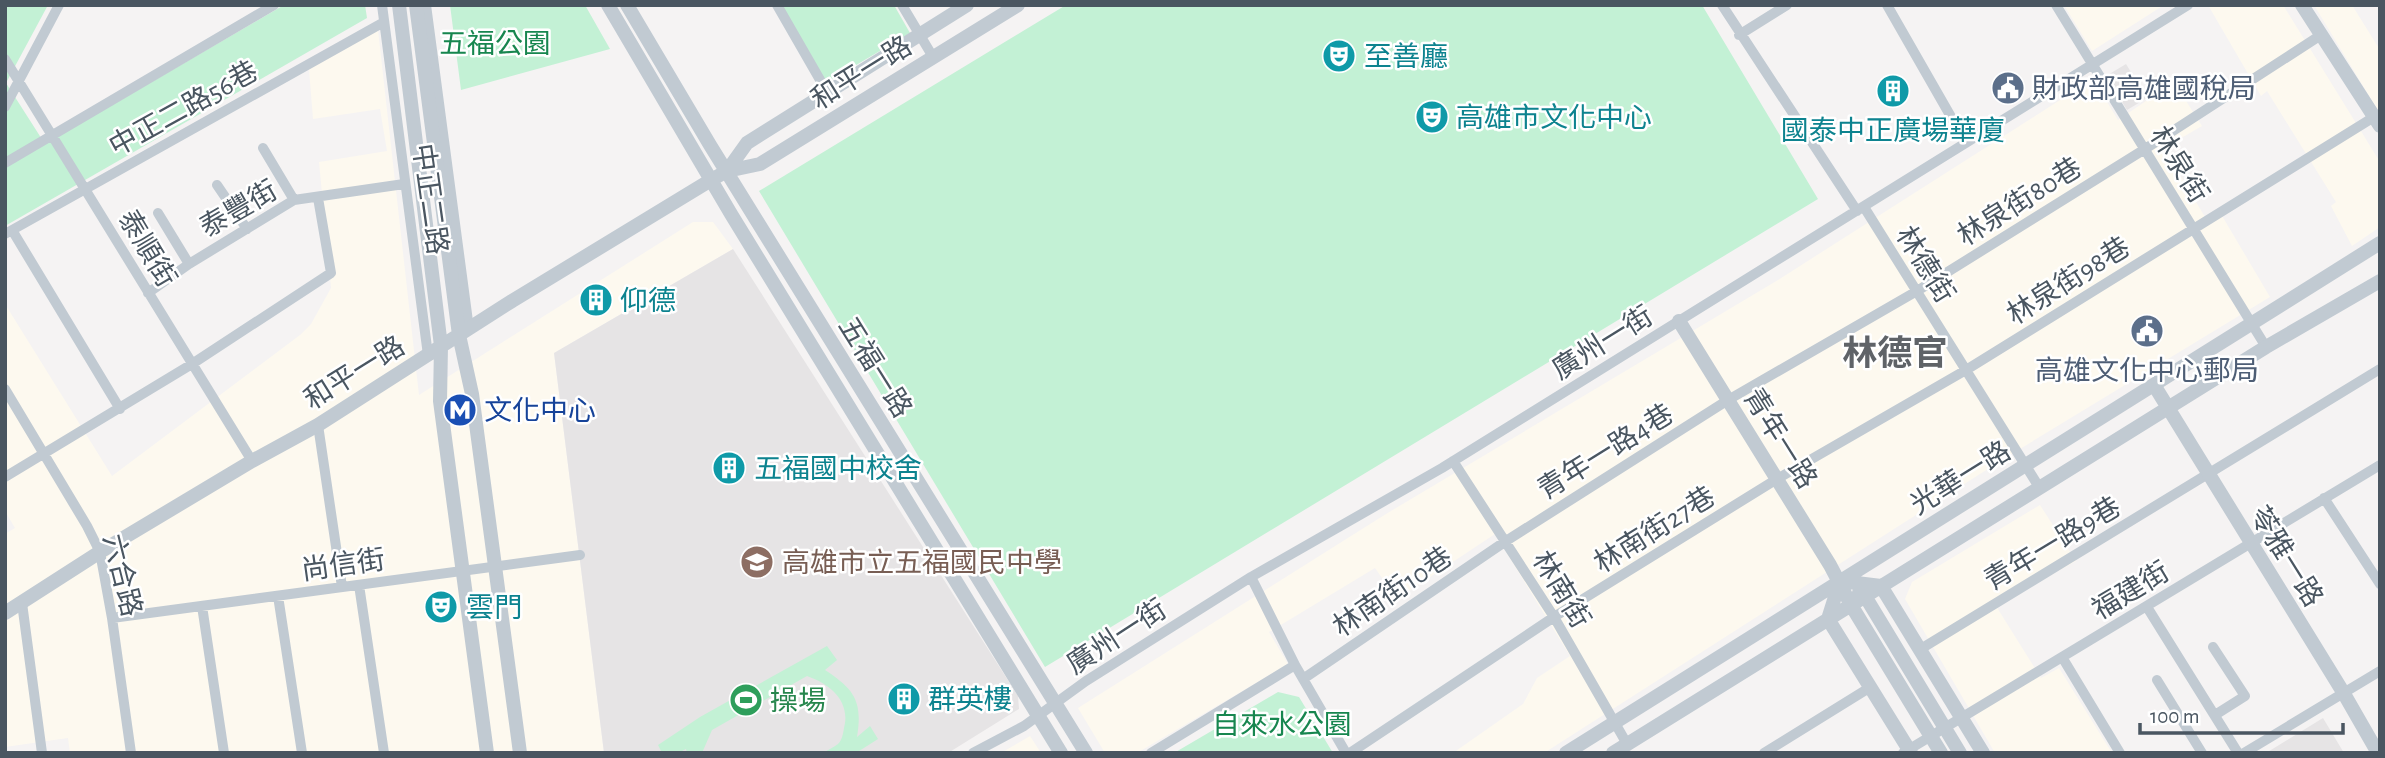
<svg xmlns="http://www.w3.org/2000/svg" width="2385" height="758" viewBox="0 0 2385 758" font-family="'Alegreya Sans','Noto Sans TC',sans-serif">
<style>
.commercial{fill:#fdf9ef}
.education{fill:#e6e4e5}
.green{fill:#c3f1d5}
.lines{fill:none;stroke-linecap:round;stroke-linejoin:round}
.minor{stroke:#c1cad2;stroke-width:10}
.tertiary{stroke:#c1cad2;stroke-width:14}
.labels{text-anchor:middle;stroke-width:5;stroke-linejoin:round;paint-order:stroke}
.park-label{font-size:28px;fill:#17864f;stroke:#fff}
.culture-label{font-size:28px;fill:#0d838f;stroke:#fff;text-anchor:start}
.street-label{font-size:28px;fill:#4a5661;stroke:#fff}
.service-label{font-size:28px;fill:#4e5e75;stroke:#fff;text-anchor:start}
.transit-label{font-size:28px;fill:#164399;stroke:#fff;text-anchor:start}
.education-label{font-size:28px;fill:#785e54;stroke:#fff;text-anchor:start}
.leisure-label{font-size:28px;fill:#27864d;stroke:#fff;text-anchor:start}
.district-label{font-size:35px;font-weight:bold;fill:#5f6368;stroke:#fff}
</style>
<rect width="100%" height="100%" fill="#f5f3f3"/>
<!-- commercial -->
<path class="commercial" d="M2064,5H2164L2092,51Z
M2208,5H2283L2380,162V227L2352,246L2331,206L2336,202L2267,91L2261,96Z
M2314,5H2352L2380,50V114Z
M378,30L419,395L693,222H713L733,249L554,353L604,753H70L68,738L5,747V534L15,528L5,511V304L112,476L300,335L311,324L331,288L319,162L387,151L380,109L313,119L309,69Z
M2093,79L2118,120L2174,82L2202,126L2164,148L2205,217L2218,209L2270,297L2005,458L1544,753H1453L1523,704L1537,678L1570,656L1495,534L1397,599L1375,568L1269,632L1288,664L1137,753H1105L1078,708L1386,514L1778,280Z
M2040,505L2076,561L1996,606L2041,678L2059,668L2112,753H1995L1905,599L1912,582Z
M1030,736L1041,753H1001Z"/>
<!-- education -->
<path class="education" d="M2126,64L2147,98L2127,110L2106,76Z
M733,249L1018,696L1019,709L948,753H604L554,353Z
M2323,718L2344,753H2266Z"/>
<!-- green -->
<path class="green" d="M5,5H48L6,83L45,144L284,5H365L367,18L5,226Z
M450,5H585L610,49L461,90Z
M781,5H894L910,33L826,83Z
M1066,5H1702L1818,199L1045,667L759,191Z
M827,646L837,660L825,670C854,689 863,701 857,737L870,726L878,739L856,753H823C828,750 834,747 838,744C842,740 843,734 844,728C851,701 830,684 807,676L712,730L702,753H687L686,749L678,753H662L658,745L700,717Z
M1278,692L1299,697L1333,753H1174Z"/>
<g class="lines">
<!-- minor -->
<path class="minor" d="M382,5L428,355
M426,5L469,329
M777,5L827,92
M902,5L933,57
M1722,5L1857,211
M1887,5L1966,143
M2056,5L2266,347
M1739,35L1787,5
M5,59L252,461
M5,107L59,5
M263,148L294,200
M5,163L274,5
M217,185L247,229
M1864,207L2039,487
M158,213L189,264
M12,230L120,409
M5,234L384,22
M148,293L189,264L294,200L404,184
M5,389L87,526L100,552L112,618L131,753
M318,425L342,587
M1453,461L1554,617L1627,744
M5,477L192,364L331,273L318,198
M2324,498L2380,584
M1251,577L1295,665L1346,753
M359,585L384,753
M278,596L302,753
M22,603L42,753
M202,606L224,753
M2147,607L2238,753
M112,618L580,555
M2213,647L2245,696L2215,715
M1919,650L2380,369
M2062,657L2120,753
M1303,679L1506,541L1728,400L1917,291L2145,149L2321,35
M2157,680L2202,753
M973,753L1024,726L1086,681L1251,577L1442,468L2188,5
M1151,753L1295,665
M1350,753L1554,617L1777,479L1966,370L2374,117
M1764,753L1869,688
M1903,753L2380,465
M2244,753L2380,671"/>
<!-- tertiary -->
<path class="tertiary" d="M399,5L441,346L440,401L487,753
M416,5L459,335L472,394L520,753
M608,5L731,214L1061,753
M627,5L710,145L1086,753
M2302,5L2380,126
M727,171L747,143L967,5
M1679,321L1830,565L1851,605L1941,753
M2154,385L2343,692L2378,753
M1840,581L1881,586L1983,753
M1840,581L1828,619L1911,753
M1859,593L1865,596L1960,753
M5,613L100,552L252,461L318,425L512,301L711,180L727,171L760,164L1018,5
M1566,753L2380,243
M1613,753L2266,347L2380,281"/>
</g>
<!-- icons -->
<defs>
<symbol id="theatre-disc" viewBox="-11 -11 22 22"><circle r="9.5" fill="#0f9aa8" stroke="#fff"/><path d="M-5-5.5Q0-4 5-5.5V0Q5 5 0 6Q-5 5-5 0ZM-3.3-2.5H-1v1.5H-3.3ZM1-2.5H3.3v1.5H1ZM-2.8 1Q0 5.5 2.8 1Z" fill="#fff"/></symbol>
<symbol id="civic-disc" viewBox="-11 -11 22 22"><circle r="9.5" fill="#5c6f8a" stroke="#fff"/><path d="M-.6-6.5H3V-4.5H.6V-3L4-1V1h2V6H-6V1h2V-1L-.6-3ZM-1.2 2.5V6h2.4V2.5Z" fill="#fff"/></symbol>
<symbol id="building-disc" viewBox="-11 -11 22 22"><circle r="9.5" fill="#0f9aa8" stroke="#fff"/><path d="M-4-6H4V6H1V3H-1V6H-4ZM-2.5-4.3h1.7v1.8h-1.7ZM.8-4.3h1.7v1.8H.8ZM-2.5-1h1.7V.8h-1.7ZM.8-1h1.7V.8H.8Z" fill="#fff"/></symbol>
<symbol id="metro-disc" viewBox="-11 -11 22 22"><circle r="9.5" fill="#1a4fb4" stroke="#fff"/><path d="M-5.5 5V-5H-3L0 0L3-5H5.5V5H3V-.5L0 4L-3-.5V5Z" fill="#fff"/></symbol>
<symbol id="school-disc" viewBox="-11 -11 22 22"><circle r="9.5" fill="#8d6e63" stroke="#fff"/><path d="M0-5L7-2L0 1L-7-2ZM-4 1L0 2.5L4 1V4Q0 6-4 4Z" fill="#fff"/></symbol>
<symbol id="stadium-disc" viewBox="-11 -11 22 22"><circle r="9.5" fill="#2e9e5b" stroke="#fff"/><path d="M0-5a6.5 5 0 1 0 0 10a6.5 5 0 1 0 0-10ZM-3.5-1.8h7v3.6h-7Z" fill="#fff"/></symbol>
</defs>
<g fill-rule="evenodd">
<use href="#theatre-disc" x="1320" y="37" width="38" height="38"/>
<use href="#civic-disc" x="1989" y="69" width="38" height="38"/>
<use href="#building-disc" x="1874" y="72" width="38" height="38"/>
<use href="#theatre-disc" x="1413" y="98" width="38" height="38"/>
<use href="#building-disc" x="577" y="281" width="38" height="38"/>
<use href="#civic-disc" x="2128" y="312" width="38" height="38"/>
<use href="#metro-disc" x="441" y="391" width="38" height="38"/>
<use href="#building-disc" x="710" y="449" width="38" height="38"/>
<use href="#school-disc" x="738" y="543" width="38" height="38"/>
<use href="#theatre-disc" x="422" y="588" width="38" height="38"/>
<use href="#building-disc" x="885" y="680" width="38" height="38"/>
<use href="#stadium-disc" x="727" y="681" width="38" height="38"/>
</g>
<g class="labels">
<!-- park labels -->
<g class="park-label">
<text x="495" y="53">五福公園</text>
<text x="1282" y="734">自來水公園</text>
</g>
<!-- culture labels -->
<g class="culture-label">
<text x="1364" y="66">至善廳</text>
<text x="1456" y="127">高雄市文化中心</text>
<text x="1893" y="140" text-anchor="middle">國泰中正廣場華廈</text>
<text x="620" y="310">仰德</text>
<text x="754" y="478">五福國中校舍</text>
<text x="466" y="617">雲門</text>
<text x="928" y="709">群英樓</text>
</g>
<!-- street labels -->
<g class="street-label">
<text transform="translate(861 72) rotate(-32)" y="10">和平一路</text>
<text transform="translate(183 108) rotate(-29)" y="10">中正二路56巷</text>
<text transform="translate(2180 164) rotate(58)" y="10">林泉街</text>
<text transform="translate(431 199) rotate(82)" y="10">中正二路</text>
<text transform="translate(2019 201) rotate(-32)" y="10">林泉街80巷</text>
<text transform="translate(238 208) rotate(-30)" y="10">泰豐街</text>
<text transform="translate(148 248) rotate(59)" y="10">泰順街</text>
<text transform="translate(1926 264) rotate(58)" y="10">林德街</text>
<text transform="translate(2068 280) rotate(-32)" y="10">林泉街98巷</text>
<text transform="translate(1602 342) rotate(-32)" y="10">廣州一街</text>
<text transform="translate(876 367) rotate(58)" y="10">五福一路</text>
<text transform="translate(354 372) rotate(-32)" y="10">和平一路</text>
<text transform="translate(1781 438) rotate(58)" y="10">青年一路</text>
<text transform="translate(1605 451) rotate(-32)" y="10">青年一路4巷</text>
<text transform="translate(1960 477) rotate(-32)" y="10">光華一路</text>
<text transform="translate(1654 529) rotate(-32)" y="10">林南街27巷</text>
<text transform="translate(2052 543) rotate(-31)" y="10">青年一路9巷</text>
<text transform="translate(2287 556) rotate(58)" y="10">苓雅一路</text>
<text transform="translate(343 564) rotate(-8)" y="10">尚信街</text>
<text transform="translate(123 575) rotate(76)" y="10">六合路</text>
<text transform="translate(1562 589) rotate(59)" y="10">林南街</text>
<text transform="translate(2130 590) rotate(-31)" y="10">福建街</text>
<text transform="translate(1392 591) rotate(-34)" y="10">林南街10巷</text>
<text transform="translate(1116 636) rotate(-33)" y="10">廣州一街</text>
</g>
<!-- service labels -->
<g class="service-label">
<text x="2032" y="98">財政部高雄國稅局</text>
<text x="2147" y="380" text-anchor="middle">高雄文化中心郵局</text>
</g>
<!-- transit labels -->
<g class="transit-label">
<text x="484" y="420">文化中心</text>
</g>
<!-- education labels -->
<g class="education-label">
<text x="782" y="572">高雄市立五福國民中學</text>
</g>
<!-- leisure labels -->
<g class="leisure-label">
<text x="770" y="710">操場</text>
</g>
<!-- district labels -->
<g class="district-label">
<text x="1895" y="365">林德官</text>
</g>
</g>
<!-- border -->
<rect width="2385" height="758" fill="none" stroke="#4a5661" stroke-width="14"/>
<!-- scale -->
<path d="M2140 723v10h203v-10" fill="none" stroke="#4a5661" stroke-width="3.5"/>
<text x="2150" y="723" font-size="21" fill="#4a5661" stroke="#ffffff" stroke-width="5" paint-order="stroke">100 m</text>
</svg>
